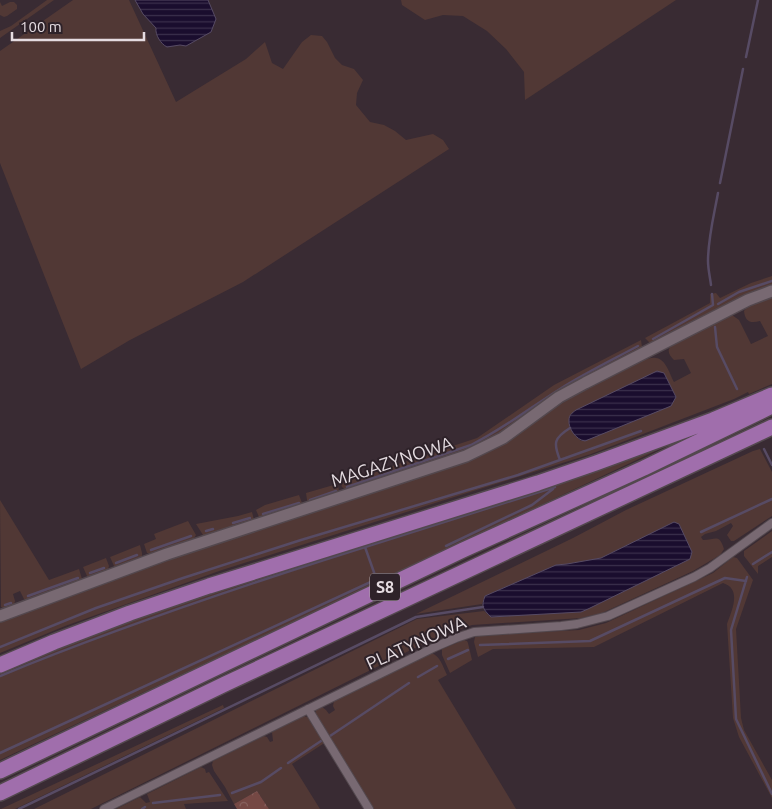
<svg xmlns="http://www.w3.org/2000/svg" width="772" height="809" viewBox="0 0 772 809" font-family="Ubuntu,sans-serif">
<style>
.grass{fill:#513835;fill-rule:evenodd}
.forest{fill:url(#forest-crowns)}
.water{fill:url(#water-rules);stroke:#574b64}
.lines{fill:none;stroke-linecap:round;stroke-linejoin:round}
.stream{stroke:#574b64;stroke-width:2.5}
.street-casing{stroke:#53484e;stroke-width:10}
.secondary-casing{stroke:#53484e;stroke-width:14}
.highway-casing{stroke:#53484e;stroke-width:18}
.street{stroke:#786972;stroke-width:8}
.secondary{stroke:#786972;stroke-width:11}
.highway{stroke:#a06eac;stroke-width:15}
.labels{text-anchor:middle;stroke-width:4;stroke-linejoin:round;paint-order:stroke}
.shield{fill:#2e2229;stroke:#aea4aa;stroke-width:1}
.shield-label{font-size:16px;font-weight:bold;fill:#e5dce1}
.street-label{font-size:18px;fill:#e5dce1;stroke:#2e2229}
</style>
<defs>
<pattern id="forest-crowns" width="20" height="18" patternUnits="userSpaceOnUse" patternTransform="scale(1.25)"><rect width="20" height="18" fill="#754844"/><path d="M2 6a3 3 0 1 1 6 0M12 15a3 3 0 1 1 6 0" fill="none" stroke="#88625f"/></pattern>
<pattern id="water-rules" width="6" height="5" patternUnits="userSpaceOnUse" patternTransform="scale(1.25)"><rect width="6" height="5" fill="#1a0d2e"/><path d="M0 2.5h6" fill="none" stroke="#3b304c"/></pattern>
</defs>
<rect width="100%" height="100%" fill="#392b33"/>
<!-- grass -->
<path class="grass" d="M47,0H54L0,38V31L11,26Z
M73,0H129L176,102L246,59L265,42L272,63L283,69L302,42L311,35L322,36L327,42L335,58L342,65L354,69L363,80L357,93L356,105L370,122L384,125L395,131L406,140L433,134L443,140L449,149L243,282L130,340L81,369L0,163V51Z
M401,0H676L525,100L524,72L506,49L487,31L463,16L443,15L425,20L402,5Z
M0,2L2,6L10,2H14L17,5V9L7,16L4,17L0,15Z
M772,276V285L752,292L656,342L650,343L645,338L710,303V294L716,293L720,298L751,283Z
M772,298V384L749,394L748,392L734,399L591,454L222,570L65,626L0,653V622L142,569L462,463L497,448L521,433L550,411L569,399L643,360C647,359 653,357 656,358C666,359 670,375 674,382L691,373L684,359L674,360C669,355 666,350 672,345L728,316L732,315L739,320L751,344L768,336L760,321C750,324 745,321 744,311C750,303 762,300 772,298ZM664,373L676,397L585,441H581L576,436Z
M641,340L642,347L641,349L486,442L468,449L346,490L342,487L341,483L477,438L554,385Z
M664,447L0,760V671L144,614L545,486Z
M760,449L772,472V516L734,541H731L727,535L733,526L731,523L716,531L705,534L701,537L703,540C716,540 719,533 724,549L720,555L693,571L602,613L581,618L472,625L435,638L91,809H34L417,619L484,611L491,617L581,612L690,559L692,552L679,524L674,522L601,558L567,564L556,565L485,596L482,604L416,614L573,538L626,510L753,451Z
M337,484C339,489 340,490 336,494L308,502L307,500L306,493Z
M299,495L302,503L300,505L262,518L259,517L256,510L265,505Z
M0,500L49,580L79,569L82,579L79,582L27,601L24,599L20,591L13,594L15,601L14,605L5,609L1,607Z
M252,512L254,520L207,535H203L196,524L238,516Z
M188,521L196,535L192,541L152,554L147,553L144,544L156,539L154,534Z
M772,531V557L758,566V574L744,556V551Z
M140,545L142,553V556L139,559L116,567L114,566L110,557Z
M733,557L737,558L753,580L736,629L741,718L744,730L772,780V798L739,737L733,718L727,624C732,610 742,589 723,583L594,647L493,649L478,657L474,642L475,637L482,635L579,630L606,623L713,573Z
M106,558L109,566L108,569L90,577L87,576L83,567Z
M464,640L467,641L468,643L472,660L450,673L442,655V649Z
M431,653C440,655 443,667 447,675L438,680L516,809H373L319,721L316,715V710L322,707L326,710L329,714L335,710L333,706L334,701Z
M223,705L224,708L15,809H1Z
M304,716L310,718L326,742L292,764L320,809H269L257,791L234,804L225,787L214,771L212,765L213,761L264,736L267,737L270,742L273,741L272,732Z
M201,767L205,769L206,773L209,772L228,801L184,804L186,809H116L140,797L146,803L150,802L147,794Z"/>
<!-- forest -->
<path class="forest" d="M257,791L269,809H237L234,804Z"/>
<!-- water -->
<path class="water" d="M135,0H208L216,19L211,32L186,46L180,45L167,47C161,44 155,35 156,28L143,14Z
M657,371L664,373L676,397L671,406L585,441C576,440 568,428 569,420C569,415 572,413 576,410Z
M674,522L679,524L692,552L690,559L588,609L581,612L491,617C483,609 481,607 485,596L556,565L567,564L601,558Z"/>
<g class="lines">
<!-- stream -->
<path class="stream" d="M746,57L758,0
M720,183L743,69
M711,285C710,277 708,269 708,261C708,238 714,215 718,193
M718,304L739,292L772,281
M715,327L717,347L737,389
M653,339L713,305L712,294
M764,449L772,465
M560,460C553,443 554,438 570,428
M347,487L471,445C503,429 530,408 560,389C585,373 612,360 638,346
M310,500L336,491
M263,514L299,503
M233,523L250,518
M206,531L213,529
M701,532L772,499
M446,546L532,505L553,489
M151,550L191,536
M116,563L137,555
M753,564L772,552
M90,573L104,568
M747,577L731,630L736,719L772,794
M28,596L78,578
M5,605L11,603
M480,645L590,641L725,578L746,581
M0,647L96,608L183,578L301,540L518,475L641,431
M448,659L468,650
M0,676C106,632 215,595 324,560C401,535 478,511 555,487
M418,677L437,666
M330,736L409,683
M0,753L375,580L376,578L365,547
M288,763L321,741
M232,793L261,782L281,768
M153,803L220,795
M19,809L416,617L483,607
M142,809L145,807"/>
<defs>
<path id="street" d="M308,709L369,809
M104,809L435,647L456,638L474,632L561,626L577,624L608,616L694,577L710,568L772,523"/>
<path id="secondary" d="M0,616L167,554L466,456L503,438L559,397L585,383L748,300L772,291"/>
<path id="highway" d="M0,665L54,642L130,613L209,586L538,483L596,463L713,420L772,395
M0,771L463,550L644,468L772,406
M0,793L225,684L772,427"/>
</defs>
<!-- street casing -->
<use href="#street" class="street-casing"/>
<!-- secondary casing -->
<use href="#secondary" class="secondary-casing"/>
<!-- highway casing -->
<use href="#highway" class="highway-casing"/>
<!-- street -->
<use href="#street" class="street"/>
<!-- secondary -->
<use href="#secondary" class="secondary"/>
<!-- highway -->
<use href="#highway" class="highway"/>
</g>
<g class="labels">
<!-- shield labels -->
<rect class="shield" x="370" y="573.5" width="30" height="27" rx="4"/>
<g class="shield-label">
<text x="385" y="593">S8</text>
</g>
<!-- street labels -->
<g class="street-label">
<text transform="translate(392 462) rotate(-18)" y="6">MAGAZYNOWA</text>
<text transform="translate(416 643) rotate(-24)" y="6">PLATYNOWA</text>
</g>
</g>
<!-- scale -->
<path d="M12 32v8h132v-8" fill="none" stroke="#e5dce1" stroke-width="2.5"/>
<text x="20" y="32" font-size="15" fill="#e5dce1" stroke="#2e2229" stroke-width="4" paint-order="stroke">100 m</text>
</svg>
